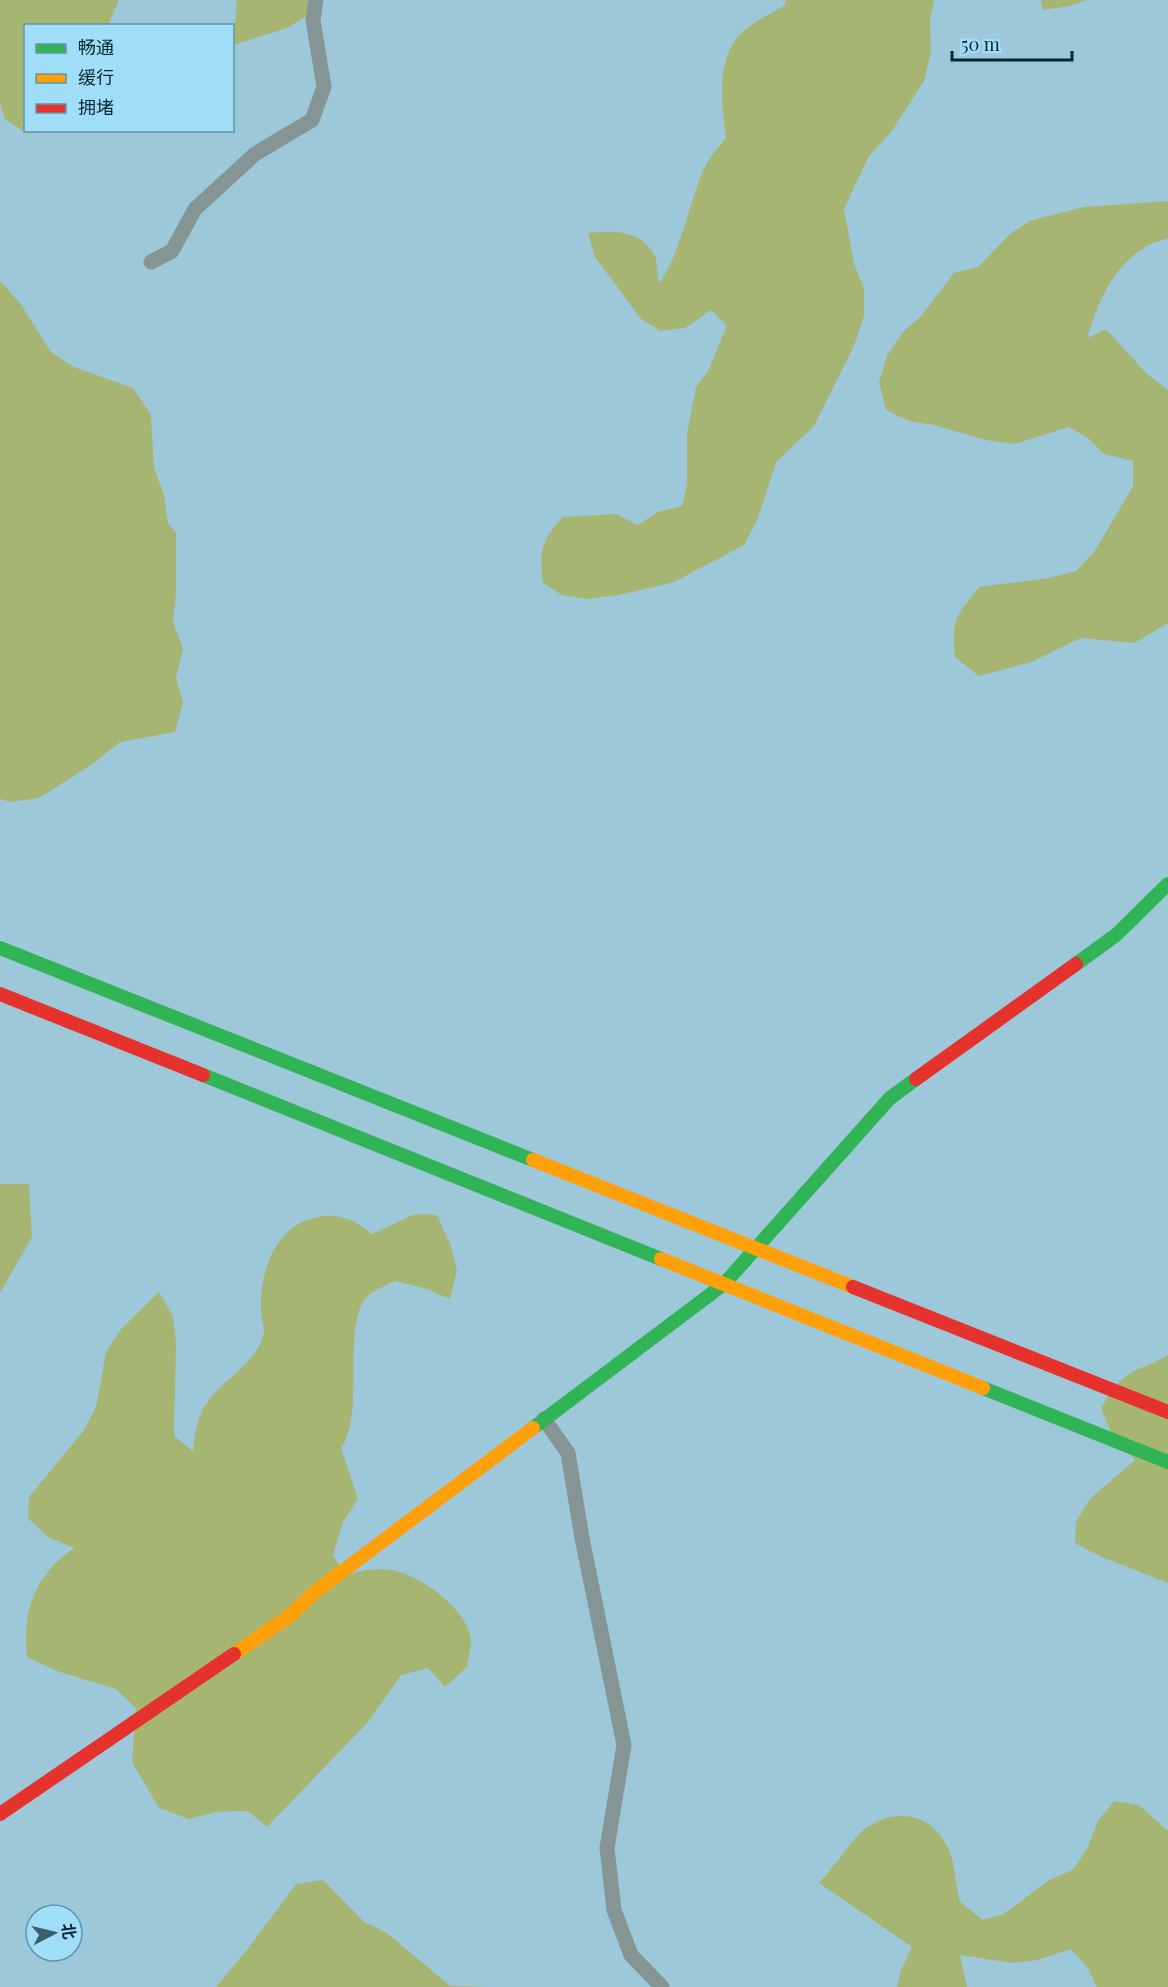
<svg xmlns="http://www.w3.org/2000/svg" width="1168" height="1987" viewBox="0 0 1168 1987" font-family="'Playfair Display','Noto Sans SC',serif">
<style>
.green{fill:#a6b572}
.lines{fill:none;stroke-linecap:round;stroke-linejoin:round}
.street{stroke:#859593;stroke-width:15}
.fast{stroke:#30b455;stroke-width:14}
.slow{stroke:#ff9f0a;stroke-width:14}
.jam{stroke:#e5322d;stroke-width:14}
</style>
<rect width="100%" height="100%" fill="#9dc8d9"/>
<!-- green -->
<path class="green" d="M0,0H119L108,25L26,26V130L52,131L28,134L5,119L0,103Z
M237,0H312L310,14L287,28L233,45Z
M786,0H934L930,20L931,52L924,81L891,132L869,156L844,209L854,264L864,288V316L854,346L814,426L776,462L758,518L744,545L674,582L619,595L588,599L562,595L543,583C539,553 541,540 563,517L616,514L638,525L658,512L682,506L687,484V434L696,387L708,371L727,326L711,310L685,328L661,331L641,319L595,257L588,233C613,230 642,230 655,256C658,264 657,276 659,284C680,252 686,216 699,181C704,164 715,151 726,138C722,106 716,64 737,38C748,24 768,15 784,6Z
M1041,0H1087L1070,6L1043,10Z
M1168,201V238C1120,250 1100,295 1087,338L1106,329L1147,374L1168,390V623L1134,643L1081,638L1031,662L979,676L955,657C951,620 956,616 979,587L1049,578L1076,571L1095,551L1133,486V461L1104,454L1088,438L1069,427L1014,444L986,440L934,425L909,421L886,410L879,382L887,356L902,333L921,316L954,273L978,267L1010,234L1029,221L1084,207Z
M0,281L20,303L51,352L74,367L133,388L151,415L154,468L164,495L168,523L176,533V593L173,622L183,649L176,678L183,702L175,732L120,742L94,763L39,798L11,802L0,799Z
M0,1184H29L32,1237L0,1293Z
M415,1214L437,1215L451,1246L457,1270L450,1299L424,1288L395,1281C387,1285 377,1289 370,1294C339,1319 367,1414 341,1448L358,1499L343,1522L333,1555L346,1575C361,1571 376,1567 392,1570C420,1575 468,1609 471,1640C471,1648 468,1658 467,1667L445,1687L428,1668L401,1675L368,1722L267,1827L248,1811L216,1812L189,1819L159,1808L132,1762L136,1708L116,1689L57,1671L27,1657C22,1611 35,1575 74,1548L48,1537L28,1518L29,1497L84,1430L96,1407L106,1352L121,1329L159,1292L173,1316L176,1343L174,1436L193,1451C195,1432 198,1411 212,1396C228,1377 255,1362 263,1337C266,1330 261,1318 261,1310C259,1273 275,1228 313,1218C338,1212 353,1219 372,1234Z
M1168,1355V1583L1102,1557L1075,1543L1076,1521L1091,1498L1135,1460L1111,1432L1101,1408C1109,1394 1118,1380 1133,1372C1145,1365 1157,1363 1168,1355Z
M1114,1801L1139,1805L1168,1831V1987H1097L1088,1968L1071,1949L1038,1960L1013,1963L960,1955L967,1987H897L901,1970L912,1947L819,1883C833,1869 854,1836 867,1827C900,1806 935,1815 950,1852C955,1866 956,1887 960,1902L983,1920L1004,1914L1049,1880L1073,1870L1088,1847L1098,1821Z
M323,1880L364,1922L387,1933L450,1986L488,1987H216L250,1946L296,1884Z"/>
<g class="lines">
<!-- street -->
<path class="street" d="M151,262L172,251L195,209L255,154L312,120L324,87L313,20L316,0
M544,1419L568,1453L582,1538L624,1745L607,1848L614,1910L631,1955L662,1987"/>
<!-- fast -->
<path class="fast" d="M0,948L533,1160
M1076,964L1116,935L1168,884
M203,1075L661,1259
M983,1388L1168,1462
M533,1428L724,1284L890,1098L916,1079"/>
<!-- slow -->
<path class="slow" d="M533,1160L853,1287
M661,1259L983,1388
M234,1654L288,1617L315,1592L533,1428"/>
<!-- jam -->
<path class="jam" d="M0,994L203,1075
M916,1079L1076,964
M853,1287L1168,1412
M0,1814L234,1654"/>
</g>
<!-- legend -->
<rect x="24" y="24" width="210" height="108" fill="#a0ddf7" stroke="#6294a9" stroke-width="1.5"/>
<rect x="36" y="44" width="30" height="9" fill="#30b455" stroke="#6294a9" stroke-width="1.5"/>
<text x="78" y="54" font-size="18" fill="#042733">畅通</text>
<rect x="36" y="74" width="30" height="9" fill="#ff9f0a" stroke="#6294a9" stroke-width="1.5"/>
<text x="78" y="84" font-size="18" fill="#042733">缓行</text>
<rect x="36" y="104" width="30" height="9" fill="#e5322d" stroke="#6294a9" stroke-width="1.5"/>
<text x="78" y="114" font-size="18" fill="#042733">拥堵</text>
<!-- north arrow -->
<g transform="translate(54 1933) rotate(83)"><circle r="28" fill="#a0ddf7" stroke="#6294a9" stroke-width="1.5"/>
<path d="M0-4.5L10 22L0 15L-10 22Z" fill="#3a5f6d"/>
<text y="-9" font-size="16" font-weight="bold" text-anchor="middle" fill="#042733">北</text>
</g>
<!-- scale -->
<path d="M952 51v9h120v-9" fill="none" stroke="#042733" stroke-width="3"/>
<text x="961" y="51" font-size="18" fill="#042733" stroke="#a0ddf7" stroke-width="4.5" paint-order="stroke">50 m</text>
</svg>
